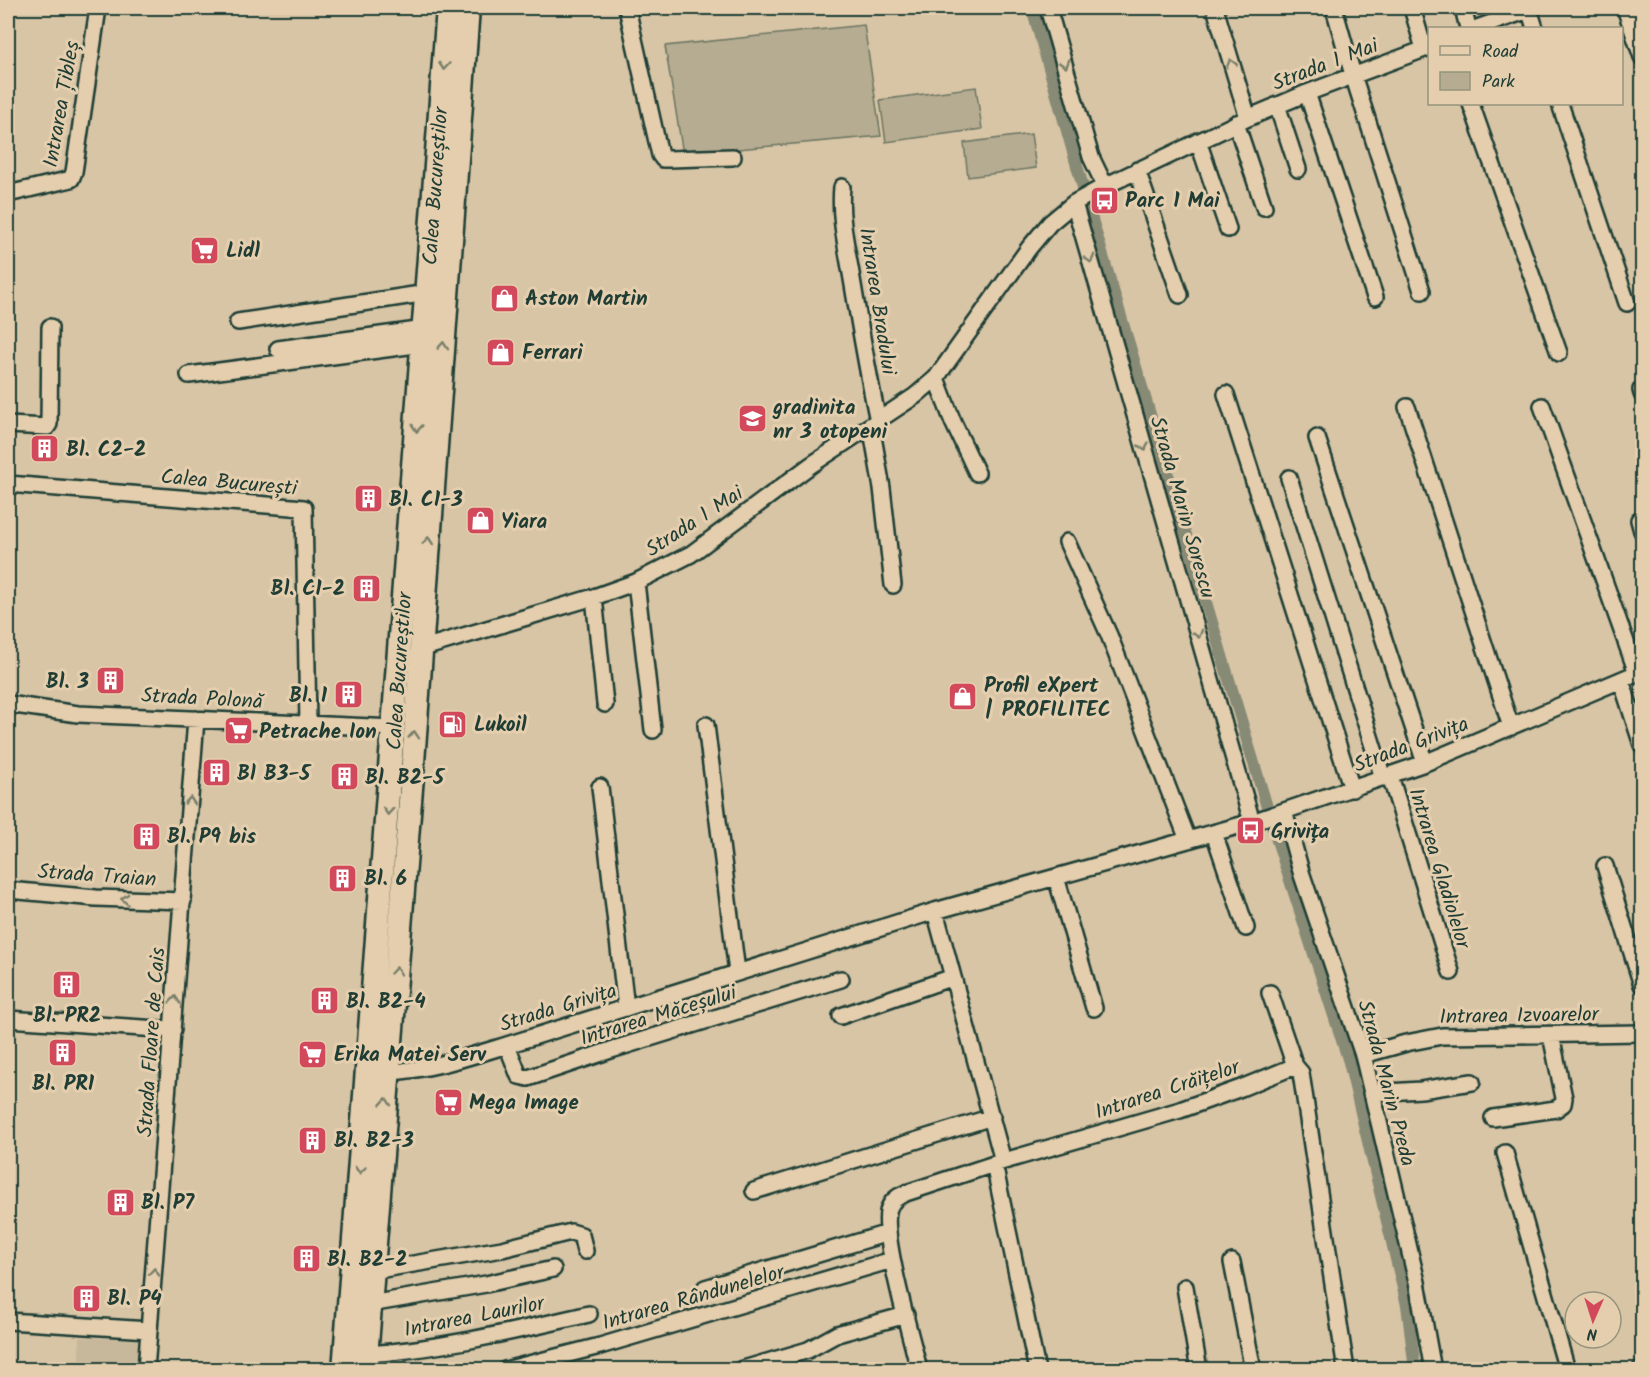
<svg xmlns="http://www.w3.org/2000/svg" width="1650" height="1377" viewBox="0 0 1650 1377" font-family="Kalam,sans-serif">
<style>
.built{fill:#c7b89b}
.green{fill:#b6ac91;stroke:#6a7462;stroke-width:1.5}
.lines{fill:none;stroke-linecap:round;stroke-linejoin:round}
.canal{stroke:#878a74;stroke-width:12}
.minor-casing{stroke:#1f3d34;stroke-width:20}
.highway-casing{stroke:#1f3d34;stroke-width:27}
.minor{stroke:#e4cead;stroke-width:15}
.highway{stroke:#e4cead;stroke-width:22}
.oneway{stroke:#787e6a}
.labels{text-anchor:middle;stroke-width:6;stroke-linejoin:round;paint-order:stroke}
.street-label{font-size:21px;fill:#1f3d34;stroke:#e4cead}
.poi-label{font-size:21px;font-weight:bold;fill:#1f3d34;stroke:#e4cead;text-anchor:start}
</style>
<rect width="100%" height="100%" fill="#d8c5a6"/>
<filter id="ink" filterUnits="userSpaceOnUse"><feTurbulence type="fractalNoise" baseFrequency=".0167" numOctaves="2"/><feDisplacementMap in="SourceGraphic" scale="12" xChannelSelector="R" yChannelSelector="G"/><feConvolveMatrix kernelMatrix="1 2 1 2 8 2 1 2 1" color-interpolation-filters="sRGB"/></filter>
<g filter="url(#ink)">
<!-- built -->
<path class="built" d="M80,1337L143,1340L141,1369L78,1370Z"/>
<!-- green -->
<path class="green" d="M864,25L881,136L683,154L665,46Z
M976,87L982,129L886,142L880,100Z
M1031,134L1036,168L968,177L964,143Z"/>
<g class="lines">
<!-- canal -->
<path class="canal" d="M1032,8L1083,187
M1088,206L1267,807
M1272,825L1349,1062L1407,1305L1415,1370"/>
<defs>
<path id="minor" d="M627,8L660,155L663,159H669L733,157
M1048,8L1091,157L1105,186
M1215,8L1248,118
M1334,8L1353,75L1422,291
M1412,8L1424,49
M1463,8L1468,28
M1625,8L1642,57
M1529,9L1535,28
M1477,28L1534,8
M1307,93L1375,297
M1471,104L1559,353
M1560,104L1627,303
M1277,105L1298,169
M1236,123L1264,207
M1198,141L1228,229
M1137,170L1180,295
M842,187C839,218 847,249 852,279C860,327 868,374 878,421
M8,194L71,179L74,172L98,8
M1074,203L1252,822
M238,322L427,293
M278,349L425,329
M189,375L423,344
M936,378L953,422L977,473
M1641,390L1642,394
M1226,394L1352,789
M1542,406L1637,673
M1407,407L1511,727
M8,425L47,427L49,424L50,327
M871,425L882,488L893,585
M1317,438L1425,763
M1289,478L1383,778
M8,484L304,508L308,724
M1639,520L1642,531
M1067,542L1109,635L1188,840
M636,582L653,730
M594,597L605,704
M420,649L594,597L636,582L691,554L811,465L915,396L936,378L1029,248L1050,223L1074,203L1105,186L1248,118L1307,93L1430,47
M1621,680L1642,745
M8,704L78,714L395,728
M706,725L737,972
M1390,776L1451,972
M600,787L626,1008
M1284,811L1302,875L1363,1055L1417,1282L1433,1370
M1214,833L1246,928
M1605,866L1642,985
M1056,877L1094,1008
M8,890L96,898L183,901
M935,911L1003,1161
M1270,993L1295,1066L1301,1073L1346,1370
M841,1016L953,977
M8,1019L173,1030
M507,1045L519,1076L528,1078L611,1050L841,979
M1363,1055L1406,1043L1442,1036L1642,1033
M388,1072C429,1070 468,1057 507,1045L935,911L1252,822L1425,763L1642,671
M1371,1093L1421,1090L1472,1082
M1493,1118L1556,1109L1563,1104L1564,1098L1551,1035
M1505,1153L1567,1370
M994,1164L1037,1370
M754,1191L992,1117
M1232,1262L1253,1370
M372,1271L502,1249L571,1232L581,1235L585,1251
M1185,1287L1199,1370
M705,1288L888,1233
M370,1304L486,1284L553,1269
M8,1321L149,1330
M366,1354C442,1349 515,1331 589,1314
M146,1370L196,719
M505,1370L600,1346L892,1260
M740,1370L808,1350L837,1334L906,1315
M919,1370C912,1339 880,1232 889,1208C892,1200 898,1196 906,1193L994,1164L1180,1110L1241,1088L1295,1066
M1640,1370L1642,1368"/>
<path id="highway" d="M344,1370L448,8
M365,1370L412,776L468,8"/>
</defs>
<!-- minor casing -->
<use href="#minor" class="minor-casing"/>
<!-- highway casing -->
<use href="#highway" class="highway-casing"/>
<!-- minor -->
<use href="#minor" class="minor"/>
<!-- highway -->
<use href="#highway" class="highway"/>
</g>
<!-- one-way arrows -->
<defs><path id="oneway-chevron" d="M-2-3.5L2.5 0L-2 3.5" fill="none" stroke-width="1.6" stroke-linecap="round" stroke-linejoin="round" transform="scale(1.5)"/></defs>
<g class="oneway">
<use href="#oneway-chevron" transform="translate(1231 63) rotate(-106)"/>
<use href="#oneway-chevron" transform="translate(1065 64) rotate(74)"/>
<use href="#oneway-chevron" transform="translate(444 66) rotate(94)"/>
<use href="#oneway-chevron" transform="translate(1090 259) rotate(74)"/>
<use href="#oneway-chevron" transform="translate(443 346) rotate(-86)"/>
<use href="#oneway-chevron" transform="translate(417 428) rotate(94)"/>
<use href="#oneway-chevron" transform="translate(1144 447) rotate(74)"/>
<use href="#oneway-chevron" transform="translate(428 541) rotate(-86)"/>
<use href="#oneway-chevron" transform="translate(1198 634) rotate(74)"/>
<use href="#oneway-chevron" transform="translate(414 735) rotate(-86)"/>
<use href="#oneway-chevron" transform="translate(190 801) rotate(-86)"/>
<use href="#oneway-chevron" transform="translate(388 811) rotate(94)"/>
<use href="#oneway-chevron" transform="translate(125 899) rotate(-177)"/>
<use href="#oneway-chevron" transform="translate(396 971) rotate(-85)"/>
<use href="#oneway-chevron" transform="translate(175 1000) rotate(-85)"/>
<use href="#oneway-chevron" transform="translate(386 1102) rotate(-86)"/>
<use href="#oneway-chevron" transform="translate(360 1170) rotate(95)"/>
<use href="#oneway-chevron" transform="translate(154 1272) rotate(-85)"/>
</g>
</g>
<!-- icons -->
<defs>
<symbol id="bus-square" viewBox="-11 -11 22 22"><rect x="-9" y="-9" width="18" height="18" rx="4" fill="#d1495b" stroke="#e4cead"/><path d="M-5-6H5V4H4V6H2V4H-2V6H-4V4H-5ZM-3.5-4V0h7V-4ZM-3.5 1.2v1.5H-2V1.2ZM2 1.2v1.5H3.5V1.2Z" fill="#fff"/></symbol>
<symbol id="supermarket-square" viewBox="-11 -11 22 22"><rect x="-9" y="-9" width="18" height="18" rx="4" fill="#d1495b" stroke="#e4cead"/><path d="M-6-5.5h2.5l.6 2H6L4.5 2H-2.5L-4.4-4H-6ZM-1.5 3.2a1.3 1.3 0 1 0 .1 0ZM3 3.2a1.3 1.3 0 1 0 .1 0Z" fill="#fff"/></symbol>
<symbol id="shop-square" viewBox="-11 -11 22 22"><rect x="-9" y="-9" width="18" height="18" rx="4" fill="#d1495b" stroke="#e4cead"/><path d="M-5-2.5h2.3a2.7 3.5 0 0 1 5.4 0H5L5.5 6h-11ZM-1.5-2.5h3a1.5 2.3 0 0 0-3 0Z" fill="#fff"/></symbol>
<symbol id="school-square" viewBox="-11 -11 22 22"><rect x="-9" y="-9" width="18" height="18" rx="4" fill="#d1495b" stroke="#e4cead"/><path d="M0-5L7-2L0 1L-7-2ZM-4 1L0 2.5L4 1V4Q0 6-4 4Z" fill="#fff"/></symbol>
<symbol id="building-square" viewBox="-11 -11 22 22"><rect x="-9" y="-9" width="18" height="18" rx="4" fill="#d1495b" stroke="#e4cead"/><path d="M-4-6H4V6H1V3H-1V6H-4ZM-2.5-4.3h1.7v1.8h-1.7ZM.8-4.3h1.7v1.8H.8ZM-2.5-1h1.7V.8h-1.7ZM.8-1h1.7V.8H.8Z" fill="#fff"/></symbol>
<symbol id="fuel-square" viewBox="-11 -11 22 22"><rect x="-9" y="-9" width="18" height="18" rx="4" fill="#d1495b" stroke="#e4cead"/><path d="M-5.5-6h7V0h2V4h1.3V-2.5L3-4.5l.8-.8L6-3V5H2.5V1h-1V6h-7ZM-4.2-4.7v3.2H.2V-4.7Z" fill="#fff"/></symbol>
</defs>
<g fill-rule="evenodd">
<use href="#bus-square" x="1088" y="184" width="33" height="33"/>
<use href="#supermarket-square" x="188" y="234" width="33" height="33"/>
<use href="#shop-square" x="488" y="282" width="33" height="33"/>
<use href="#shop-square" x="484" y="336" width="33" height="33"/>
<use href="#school-square" x="736" y="402" width="33" height="33"/>
<use href="#building-square" x="28" y="432" width="33" height="33"/>
<use href="#building-square" x="352" y="482" width="33" height="33"/>
<use href="#shop-square" x="464" y="504" width="33" height="33"/>
<use href="#building-square" x="350" y="572" width="33" height="33"/>
<use href="#building-square" x="94" y="664" width="33" height="33"/>
<use href="#building-square" x="332" y="678" width="33" height="33"/>
<use href="#shop-square" x="946" y="680" width="33" height="33"/>
<use href="#fuel-square" x="436" y="708" width="33" height="33"/>
<use href="#supermarket-square" x="222" y="714" width="33" height="33"/>
<use href="#building-square" x="200" y="756" width="33" height="33"/>
<use href="#building-square" x="328" y="760" width="33" height="33"/>
<use href="#bus-square" x="1234" y="814" width="33" height="33"/>
<use href="#building-square" x="130" y="820" width="33" height="33"/>
<use href="#building-square" x="326" y="862" width="33" height="33"/>
<use href="#building-square" x="50" y="968" width="33" height="33"/>
<use href="#building-square" x="308" y="984" width="33" height="33"/>
<use href="#building-square" x="46" y="1036" width="33" height="33"/>
<use href="#supermarket-square" x="296" y="1038" width="33" height="33"/>
<use href="#supermarket-square" x="432" y="1086" width="33" height="33"/>
<use href="#building-square" x="296" y="1124" width="33" height="33"/>
<use href="#building-square" x="104" y="1186" width="33" height="33"/>
<use href="#building-square" x="290" y="1242" width="33" height="33"/>
<use href="#building-square" x="70" y="1282" width="33" height="33"/>
</g>
<g class="labels">
<!-- street labels -->
<g class="street-label">
<text transform="translate(1325 64) rotate(-21)" y="7">Strada 1 Mai</text>
<text transform="translate(61 104) rotate(-80)" y="7">Intrarea Țibleș</text>
<text transform="translate(435 186) rotate(-86)" y="7">Calea Bucureștilor</text>
<text transform="translate(878 301) rotate(81)" y="7">Intrarea Bradului</text>
<text transform="translate(229 482) rotate(5)" y="7">Calea București</text>
<text transform="translate(1183 507) rotate(74)" y="7">Strada Marin Sorescu</text>
<text transform="translate(694 521) rotate(-33)" y="7">Strada 1 Mai</text>
<text transform="translate(399 671) rotate(-86)" y="7">Calea Bucureștilor</text>
<text transform="translate(202 698) rotate(3)" y="7">Strada Polonă</text>
<text transform="translate(1411 744) rotate(-21)" y="7">Strada Grivița</text>
<text transform="translate(1440 868) rotate(73)" y="7">Intrarea Gladiolelor</text>
<text transform="translate(97 875) rotate(4)" y="7">Strada Traian</text>
<text transform="translate(558 1007) rotate(-17)" y="7">Strada Grivița</text>
<text transform="translate(658 1015) rotate(-17)" y="7">Intrarea Măceșului</text>
<text transform="translate(1519 1015) rotate(-1)" y="7">Intrarea Izvoarelor</text>
<text transform="translate(151 1042) rotate(-86)" y="7">Strada Floare de Cais</text>
<text transform="translate(1387 1083) rotate(75)" y="7">Strada Marin Preda</text>
<text transform="translate(1167 1089) rotate(-18)" y="7">Intrarea Crăițelor</text>
<text transform="translate(693 1297) rotate(-16)" y="7">Intrarea Rândunelelor</text>
<text transform="translate(474 1316) rotate(-11)" y="7">Intrarea Laurilor</text>
</g>
<!-- poi labels -->
<g class="poi-label">
<text x="1125" y="207">Parc 1 Mai</text>
<text x="226" y="257">Lidl</text>
<text x="525" y="305">Aston Martin</text>
<text x="522" y="359">Ferrari</text>
<text x="773" y="414">gradinita<tspan x="773" dy="24">nr 3 otopeni</tspan></text>
<text x="66" y="456">Bl. C2-2</text>
<text x="389" y="506">Bl. C1-3</text>
<text x="501" y="528">Yiara</text>
<text x="345" y="595" text-anchor="end">Bl. C1-2</text>
<text x="89" y="688" text-anchor="end">Bl. 3</text>
<text x="984" y="692">Profil eXpert<tspan x="984" dy="24">| PROFILITEC</tspan></text>
<text x="327" y="702" text-anchor="end">Bl. 1</text>
<text x="474" y="731">Lukoil</text>
<text x="259" y="738">Petrache Ion</text>
<text x="237" y="780">Bl B3-5</text>
<text x="365" y="784">Bl. B2-5</text>
<text x="1271" y="838">Grivița</text>
<text x="167" y="843">Bl. P9 bis</text>
<text x="364" y="885">Bl. 6</text>
<text x="346" y="1008">Bl. B2-4</text>
<text x="67" y="1022" text-anchor="middle">Bl. PR2</text>
<text x="334" y="1061">Erika Matei Serv</text>
<text x="63" y="1090" text-anchor="middle">Bl. PR1</text>
<text x="469" y="1109">Mega Image</text>
<text x="334" y="1147">Bl. B2-3</text>
<text x="141" y="1209">Bl. P7</text>
<text x="327" y="1266">Bl. B2-2</text>
<text x="107" y="1305">Bl. P4</text>
</g>
</g>
<!-- margin -->
<rect width="1650" height="1377" fill="none" stroke="#e4cead" stroke-width="30"/>
<rect x="15" y="15" width="1620" height="1347" fill="none" stroke="#1f3d34" stroke-width="2" filter="url(#ink)"/>
<!-- legend -->
<rect x="1428" y="27" width="195" height="78" fill="#e4cead" stroke="#95947d" stroke-width="1.5"/>
<rect x="1440" y="46" width="30" height="9" fill="#e4cead" stroke="#95947d" stroke-width="1.5"/>
<text x="1482" y="57" font-size="18" fill="#1f3d34">Road</text>
<rect x="1440" y="72" width="30" height="18" fill="#b6ac91" stroke="#95947d" stroke-width="1.5"/>
<text x="1482" y="87" font-size="18" fill="#1f3d34">Park</text>
<!-- north arrow -->
<g transform="translate(1593 1320) rotate(183)"><circle r="28" fill="#e4cead" stroke="#95947d" stroke-width="1.5"/>
<path d="M0-4.5L10 22L0 15L-10 22Z" fill="#d1495b"/>
<text y="-9" font-size="16" font-weight="bold" text-anchor="middle" fill="#1f3d34">N</text>
</g>
</svg>
